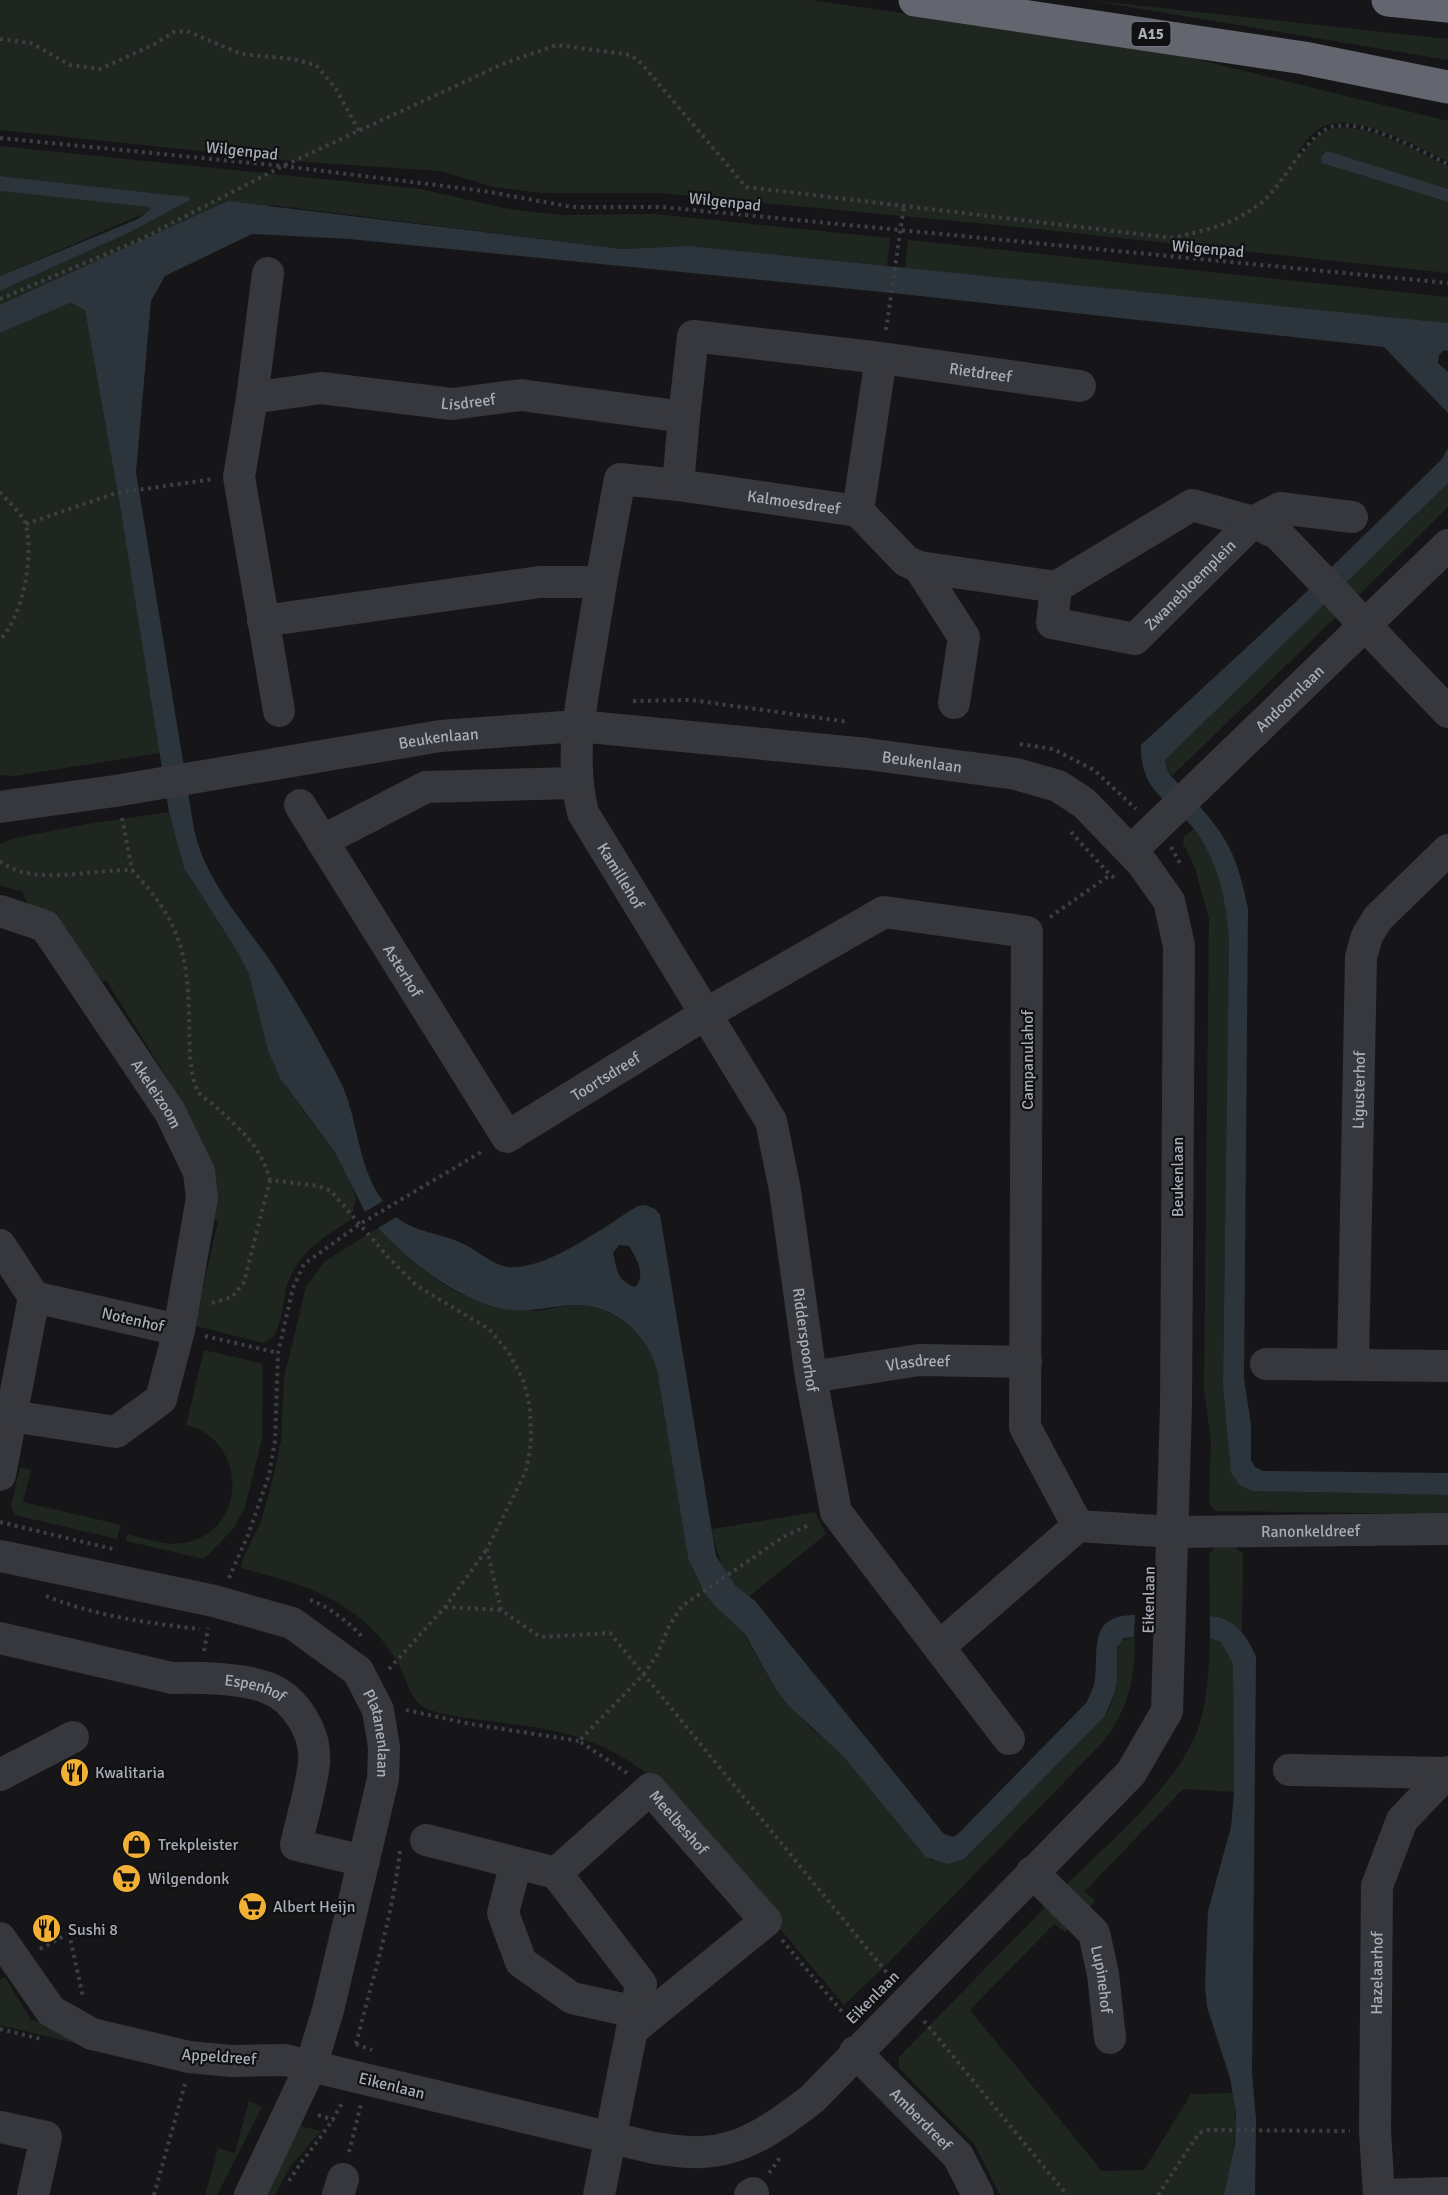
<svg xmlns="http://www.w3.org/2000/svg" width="1448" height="2195" viewBox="0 0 1448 2195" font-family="Signika,sans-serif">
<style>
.green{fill:#1e261f}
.water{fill:#2c353c;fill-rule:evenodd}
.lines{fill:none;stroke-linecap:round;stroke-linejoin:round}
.path{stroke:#3d3f44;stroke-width:4;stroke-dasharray:3 4.5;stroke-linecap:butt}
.minor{stroke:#37383d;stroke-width:32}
.highway{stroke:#63666e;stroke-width:33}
.labels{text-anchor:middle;stroke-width:4.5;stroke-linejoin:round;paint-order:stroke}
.shield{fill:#111113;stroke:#7b7e86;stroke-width:1.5}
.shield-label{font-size:15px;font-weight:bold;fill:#a8adb8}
.street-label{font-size:16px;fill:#a8adb8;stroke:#111113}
.poi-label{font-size:16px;fill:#a8adb8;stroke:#111113;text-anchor:start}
</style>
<rect width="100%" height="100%" fill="#161618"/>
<!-- green -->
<path class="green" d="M0,0H811L1155,49L1448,121V161C1418,148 1356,112 1324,126C1313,131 1305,142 1298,152L1303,153C1310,145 1316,135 1326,131C1357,116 1419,153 1448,166V189L1416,180L1322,163L1448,202V273L1018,227L660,193H542L494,187L439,171L305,162L0,130Z
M1088,0L1448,39V60Z
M0,146L421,189L508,209L561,215L655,214L890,238L887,266L690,246L622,249L271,205L0,306V291L126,234L188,197L0,176Z
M0,191L149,207L150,211L0,276Z
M908,240L1448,297V323L905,268Z
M70,303L85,310L156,706L160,753L14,776L0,775V333Z
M1448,483V507L1357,597L1344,585Z
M1321,605L1338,615L1172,776L1167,770L1165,760L1170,754Z
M169,812L184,868L234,946L249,974L286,1087L335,1152L351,1183L356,1198L351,1220C324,1236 298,1253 287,1285C282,1301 283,1337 264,1343L192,1325V1295L203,1288L218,1221L209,1218L170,1099L172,1086L106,980L98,984L41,911L27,903L22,891L0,886V844L15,838L87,824Z
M1194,829C1220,861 1226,899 1229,939L1223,1385L1229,1426V1462L1252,1491L1448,1495V1514L1215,1511L1209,1503L1211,1440L1204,1390L1209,919L1195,868L1183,843L1184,836Z
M378,1228C402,1253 439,1287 473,1299C487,1304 521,1311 536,1311C548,1310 560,1306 573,1305C613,1304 646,1332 657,1370L688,1558L704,1592L713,1604L743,1632L775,1688L812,1729L836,1748L931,1860L964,1859L1104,1717C1111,1706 1116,1693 1117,1680C1119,1667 1115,1653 1120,1641L1135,1637C1135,1678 1129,1708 1104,1741L887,1964L844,2005L653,1778C599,1737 562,1730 496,1722C480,1720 438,1715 425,1708C409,1699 406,1676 397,1661C359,1600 307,1585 241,1568L243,1558L261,1521L271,1486L281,1441L284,1377L306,1287L324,1262Z
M204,1350L260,1363L263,1366L262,1439L245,1508L233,1529L204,1559L126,1541L127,1534C145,1538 164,1546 182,1543C248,1534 249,1440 186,1425Z
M20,1467L31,1470L23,1502L121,1525L117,1539L15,1515L11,1506Z
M815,1512L826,1534L749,1597C725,1579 717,1558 712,1529Z
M1216,1547H1235L1243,1554L1242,1634C1234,1623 1224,1617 1210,1616L1209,1554Z
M1210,1638L1221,1642L1233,1664L1234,1792L1183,1789L1085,1891L1095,1901L1086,1911L1063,1888C1109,1842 1183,1782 1201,1720C1208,1693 1209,1666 1210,1638Z
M1050,1902L1073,1923L1065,1932L1054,1924L970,2010L1102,2171L1144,2170L1191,2094L1233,2093C1239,2128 1232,2161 1224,2195H1000L975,2145L899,2068V2057Z
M5,1977L31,2020L55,2025L83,2045L0,2025V1979Z
M249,2101L262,2107L217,2195H205L218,2148L235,2153Z
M299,2126L321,2131L290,2167L275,2195H264Z"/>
<!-- water -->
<path class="water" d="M1327,151L1448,189V202L1322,163L1321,157Z
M0,176L189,197L190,200L126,234L0,291V276L138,219L150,210L149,207L0,191Z
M228,201L622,249L690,246L1448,323V351L1444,350L1439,355L1438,363L1448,372V413L1384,347L902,294L349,239L252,234L165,276L151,301L136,472L194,829C205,880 242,920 271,962C295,999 318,1038 338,1077C359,1115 356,1166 383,1201L365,1212L335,1152L280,1078L268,1050L249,974L234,946L184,868L169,812L121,511L85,310L70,303L0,333V305Z
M1448,448V483L1165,760L1167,770L1171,776C1217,824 1236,842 1248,909L1244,1379L1251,1424V1460L1255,1467L1263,1471L1448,1473V1495L1252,1491L1240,1485L1231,1473L1223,1385L1229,939C1226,904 1221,873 1203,842C1180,801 1140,801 1141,745L1299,599L1442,459Z
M645,1205L655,1209L660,1215L716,1556L735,1585L755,1601L944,1834L953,1837L957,1835L1087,1702C1090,1695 1094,1687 1095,1680C1099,1648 1088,1615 1135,1615L1134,1637L1124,1638L1117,1647V1681L1114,1695L1104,1717L964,1859L947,1864L926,1857L843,1756L789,1706L775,1688L745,1634L713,1604L704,1592L688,1558L657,1370C646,1332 613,1303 572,1305C545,1307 522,1315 495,1307C450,1294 409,1261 378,1228L396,1217C416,1233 437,1232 459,1242C475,1248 487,1261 503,1266C540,1276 606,1225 638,1206ZM619,1245L629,1246C636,1258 647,1275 635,1287C617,1281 617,1270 613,1253Z
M1210,1616C1233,1617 1248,1636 1256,1657L1252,2073L1256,2119L1255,2195H1224L1235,2143L1236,2112L1230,2078L1207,2007L1205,1986L1208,1911L1231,1827L1234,1792L1233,1664L1221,1642L1210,1638Z"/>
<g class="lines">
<!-- path -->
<path class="path" d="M0,39L31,43L70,65L100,69L155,44L174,32L187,31L241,54L292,59L316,65L336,89L359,131
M0,138L283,166L484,191L572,207H662L1448,283
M0,299L139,240L283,166L505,63L557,45L631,55L642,64L746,187L1172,238C1206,230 1233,225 1261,203C1285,184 1308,129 1336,126C1369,121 1418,150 1448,164
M886,330L904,206
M0,492C7,501 23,514 26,525C34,556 23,616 0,640
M26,524L116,493L214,479
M633,701L691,700L849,722
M1020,744L1053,749L1094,770L1136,809
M122,818L132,870
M1071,832L1110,875L1118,880
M1171,847L1182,867
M0,861C30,887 95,869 132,870C178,919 188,951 189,1018C190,1042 188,1067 197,1090C200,1096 209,1101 214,1105C240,1130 260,1144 270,1180L319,1186L331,1191L388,1257L417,1286L489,1329L509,1353L524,1382L530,1407L531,1443L526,1471L487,1549L501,1610L540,1637L610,1633L892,1979
M1050,917L1110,875
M212,1303L232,1297L244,1282L270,1180
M205,1336L278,1353
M0,1522L117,1550
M229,1578L248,1535L269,1475L275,1441L278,1353L293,1288L304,1264L360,1224L483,1151
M46,1596C96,1616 147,1623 200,1629
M310,1600C330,1607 350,1623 364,1639
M445,1607L501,1610
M204,1651L208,1628
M389,1669L445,1607L487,1549
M406,1710L471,1724L579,1741
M627,1773L579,1741L644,1674L657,1655L669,1626L682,1606L785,1536L811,1524
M69,1933L83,1997
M782,1940L849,2020
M40,1949L69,1933L70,1925
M924,2021L1067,2195
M0,2029L41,2039
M356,2044L372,2050
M356,2044C372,1979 393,1916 400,1850
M318,2115L334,2120
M349,2152L361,2104
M769,2173L782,2155
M289,2181C306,2153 329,2130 343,2101
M154,2195L185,2084
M1158,2195L1199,2133L1209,2130L1350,2131"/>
<!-- minor -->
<g class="minor">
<path d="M268,273L252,398L239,477L279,711"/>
<path id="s1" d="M252,398L321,388L452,404L521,395L684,417L693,336L881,358L1080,386"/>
<path id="s2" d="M684,417L678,485L620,479C609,536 599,593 590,650C581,707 569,755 583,813L771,1121L785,1190L811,1377L836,1512L1009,1739"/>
<path id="s3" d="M678,485L858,511L906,561L919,567L964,637L954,703"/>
<path d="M858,511L881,358"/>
<path d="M919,567L1056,587L1192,505L1253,522L1278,534L1448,712"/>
<path id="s4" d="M1056,587L1052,623L1135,639L1253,522L1280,508L1352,517"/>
<path d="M263,621L540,582H601"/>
<path id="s5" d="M300,805L507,1137L704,1015L884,912L1027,932L1025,1427L1078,1526"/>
<path id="s6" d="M0,807L115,791L440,736L578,726L867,754L1016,774L1058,786L1084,803L1142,863L1169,901L1179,946L1176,1406L1167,1711L1131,1773L812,2099C779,2124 745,2151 701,2152C686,2153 670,2150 654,2148L285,2060L232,2061L189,2057L92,2034L51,2011L0,1938"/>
<path d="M322,841L426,787L576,783"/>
<path id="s7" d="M1131,851L1448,545"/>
<path id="s8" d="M0,911L45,926L170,1112L199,1172L202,1198L179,1330"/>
<path d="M0,1245L34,1297L0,1475"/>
<path d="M1266,1364L1448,1366"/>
<path id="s9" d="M1353,1364L1361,957L1367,936L1378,918L1448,850"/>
<path id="s10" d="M811,1377L919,1360L1026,1362"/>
<path d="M11,1416L116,1432L161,1399L179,1330L34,1297"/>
<path id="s11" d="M0,1556L214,1601L292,1623L358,1671L378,1710L384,1747L383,1779L328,2010L311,2066L250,2195"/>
<path id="s12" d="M0,1638L172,1678C199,1677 242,1678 268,1688C296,1699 317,1734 314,1763C311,1790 302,1818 296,1845L364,1861"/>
<path id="s13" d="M939,1647L1078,1526L1173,1532L1448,1529"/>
<path d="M1289,1770L1447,1773"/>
<path d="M0,1775L73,1737"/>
<path d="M426,1840L556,1873L641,1984L599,2195"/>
<path d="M516,1863L503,1913L521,1962L572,1998L636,2012"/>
<path id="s14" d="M1032,1872L1094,1933L1103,1974L1110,2038"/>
<path id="s15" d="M556,1873L650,1789L766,1921L632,2030"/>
<path id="s16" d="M855,2052L958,2156L978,2195"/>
<path d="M0,2127L46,2137L33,2195"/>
<path d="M338,2195L343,2179"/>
<path d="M750,2195L753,2193"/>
<path id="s17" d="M1379,2195L1375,2131L1377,1886L1402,1820L1448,1772"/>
<path d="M1379,2195L1448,2193"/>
</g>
<!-- highway -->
<path class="highway" d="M915,0L1304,58L1448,87
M1388,0L1448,6"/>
</g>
<!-- icons -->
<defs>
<symbol id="restaurant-disc" viewBox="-11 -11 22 22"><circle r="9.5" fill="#f2b134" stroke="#111113"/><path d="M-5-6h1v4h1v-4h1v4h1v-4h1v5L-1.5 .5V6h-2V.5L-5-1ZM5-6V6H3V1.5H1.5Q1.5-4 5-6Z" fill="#111"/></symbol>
<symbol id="shop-disc" viewBox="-11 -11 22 22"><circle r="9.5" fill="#f2b134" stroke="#111113"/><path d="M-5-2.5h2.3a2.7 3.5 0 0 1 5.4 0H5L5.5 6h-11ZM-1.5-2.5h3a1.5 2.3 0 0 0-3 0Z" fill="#111"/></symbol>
<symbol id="supermarket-disc" viewBox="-11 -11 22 22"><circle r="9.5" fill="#f2b134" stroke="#111113"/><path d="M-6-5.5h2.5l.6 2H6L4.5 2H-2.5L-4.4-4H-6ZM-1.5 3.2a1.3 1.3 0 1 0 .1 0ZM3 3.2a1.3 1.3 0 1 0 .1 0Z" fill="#111"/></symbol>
</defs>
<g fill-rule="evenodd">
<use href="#restaurant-disc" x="58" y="1756" width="33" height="33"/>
<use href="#shop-disc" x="120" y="1828" width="33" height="33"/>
<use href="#supermarket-disc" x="110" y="1862" width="33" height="33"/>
<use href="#supermarket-disc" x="236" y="1890" width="33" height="33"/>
<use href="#restaurant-disc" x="30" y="1912" width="33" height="33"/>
</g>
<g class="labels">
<!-- shield labels -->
<rect class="shield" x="1131.5" y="22" width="39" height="24" rx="4.5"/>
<g class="shield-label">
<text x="1151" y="39">A15</text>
</g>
<!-- street labels -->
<g class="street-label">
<text transform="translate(242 150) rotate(6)" y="6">Wilgenpad</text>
<text transform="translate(725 201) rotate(6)" y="6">Wilgenpad</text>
<text transform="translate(1208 248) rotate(5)" y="6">Wilgenpad</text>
<text dy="6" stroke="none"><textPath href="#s1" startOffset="807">Rietdreef</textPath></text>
<text dy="6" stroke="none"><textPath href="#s1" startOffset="218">Lisdreef</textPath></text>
<text dy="6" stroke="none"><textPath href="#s3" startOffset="117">Kalmoesdreef</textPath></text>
<text dy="6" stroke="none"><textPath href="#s4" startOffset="198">Zwanebloemplein</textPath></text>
<text dy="6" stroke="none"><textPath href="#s7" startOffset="220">Andoornlaan</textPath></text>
<text dy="6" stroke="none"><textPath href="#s6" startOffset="444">Beukenlaan</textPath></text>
<text dy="6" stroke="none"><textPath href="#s6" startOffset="930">Beukenlaan</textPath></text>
<text dy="6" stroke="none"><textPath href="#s2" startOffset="538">Kamillehof</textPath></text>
<text dy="6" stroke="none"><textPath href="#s5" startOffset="195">Asterhof</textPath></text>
<text transform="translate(1027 1060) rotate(-90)" y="6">Campanulahof</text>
<text dy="6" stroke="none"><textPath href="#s5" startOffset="507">Toortsdreef</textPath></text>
<text dy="6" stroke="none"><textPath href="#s9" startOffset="274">Ligusterhof</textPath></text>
<text dy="6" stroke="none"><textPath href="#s8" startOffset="249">Akeleizoom</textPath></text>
<text transform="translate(1177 1177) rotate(-90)" y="6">Beukenlaan</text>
<text transform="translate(133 1319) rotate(13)" y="6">Notenhof</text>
<text dy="6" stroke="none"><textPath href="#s2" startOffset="1047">Ridderspoorhof</textPath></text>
<text dy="6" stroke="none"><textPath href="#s10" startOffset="108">Vlasdreef</textPath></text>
<text dy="6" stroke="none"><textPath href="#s13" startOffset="417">Ranonkeldreef</textPath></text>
<text transform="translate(1148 1600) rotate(-89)" y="6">Eikenlaan</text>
<text dy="6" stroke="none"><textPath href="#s12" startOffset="261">Espenhof</textPath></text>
<text dy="6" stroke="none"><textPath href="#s11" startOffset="448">Platanenlaan</textPath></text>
<text dy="6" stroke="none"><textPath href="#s15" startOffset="170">Meelbeshof</textPath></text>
<text dy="6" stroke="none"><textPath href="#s17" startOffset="222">Hazelaarhof</textPath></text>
<text dy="6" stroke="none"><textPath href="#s14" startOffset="134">Lupinehof</textPath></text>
<text transform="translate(872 1997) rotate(-45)" y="6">Eikenlaan</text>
<text transform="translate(219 2056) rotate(4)" y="6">Appeldreef</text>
<text transform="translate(392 2085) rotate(14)" y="6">Eikenlaan</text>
<text dy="6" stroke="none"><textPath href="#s16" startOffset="94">Amberdreef</textPath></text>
</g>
<!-- poi labels -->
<g class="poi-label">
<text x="95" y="1778">Kwalitaria</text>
<text x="158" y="1850">Trekpleister</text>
<text x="148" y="1884">Wilgendonk</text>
<text x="273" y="1912">Albert Heijn</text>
<text x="68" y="1935">Sushi 8</text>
</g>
</g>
</svg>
